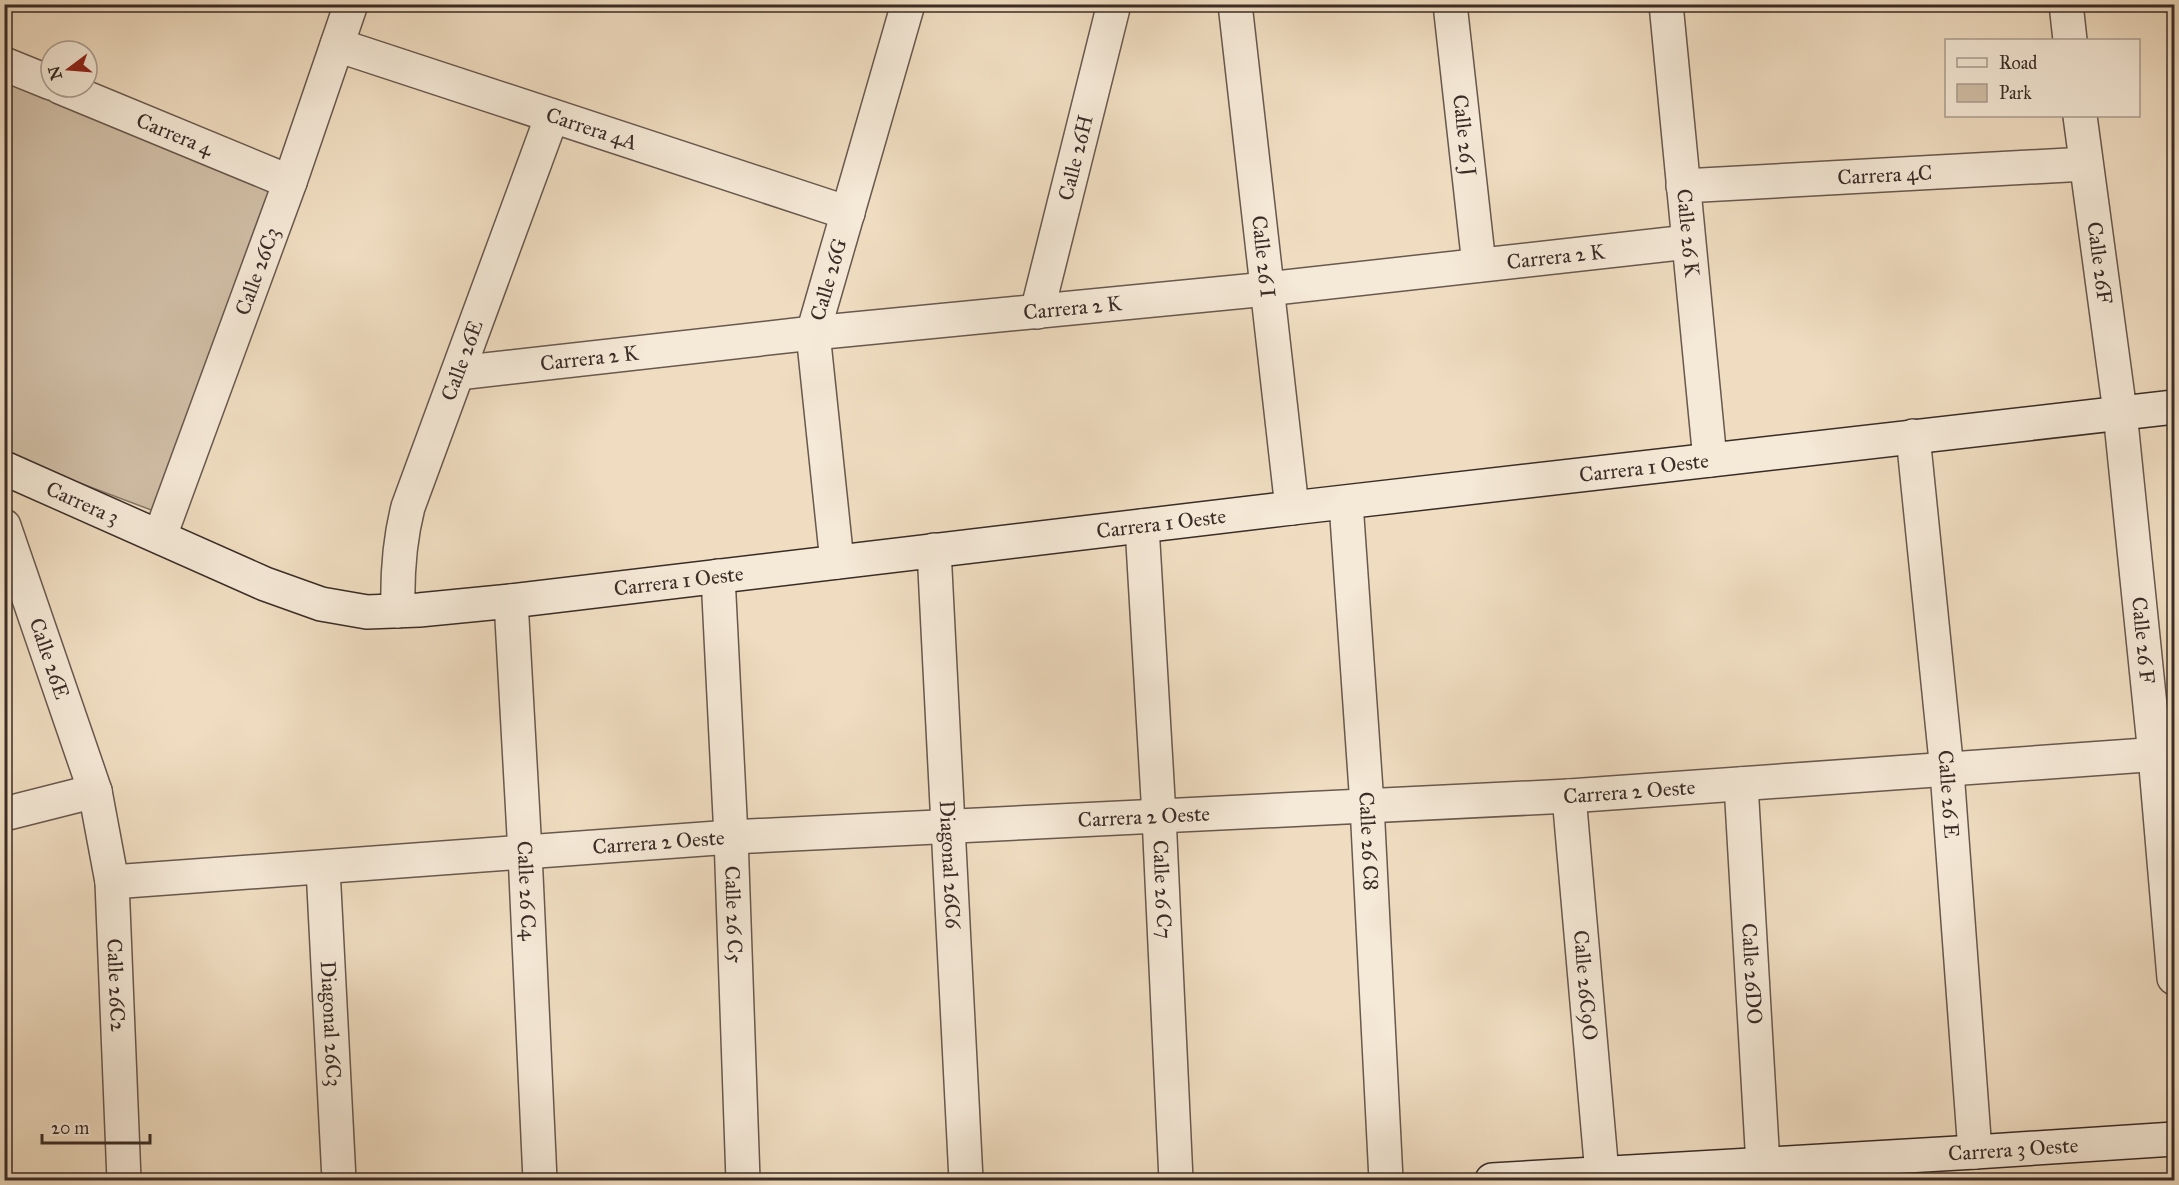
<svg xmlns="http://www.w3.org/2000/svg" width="2179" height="1185" viewBox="0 0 2179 1185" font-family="'IM FELL Great Primer',serif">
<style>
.green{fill:#d1bfa7;stroke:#867667;stroke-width:1.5}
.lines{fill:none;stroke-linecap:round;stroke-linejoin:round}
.street-casing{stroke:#68584e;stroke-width:36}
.secondary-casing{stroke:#3a2c27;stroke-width:36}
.street{stroke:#f5e9d7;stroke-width:33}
.secondary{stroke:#f5e9d7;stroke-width:33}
.labels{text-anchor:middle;stroke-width:4.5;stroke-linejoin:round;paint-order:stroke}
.street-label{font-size:21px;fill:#3a2c27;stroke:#f5e9d7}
</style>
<rect width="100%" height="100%" fill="#f0ddc1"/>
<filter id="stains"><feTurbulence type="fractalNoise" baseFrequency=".00333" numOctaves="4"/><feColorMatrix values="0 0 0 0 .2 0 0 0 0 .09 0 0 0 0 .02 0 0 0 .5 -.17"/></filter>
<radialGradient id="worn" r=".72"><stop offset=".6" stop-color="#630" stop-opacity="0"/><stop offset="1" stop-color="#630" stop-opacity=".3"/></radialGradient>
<!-- green -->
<path class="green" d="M4,76L278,191L154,511L5,455Z"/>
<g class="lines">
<defs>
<g id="street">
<path id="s1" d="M1235,4L1292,508"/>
<path id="s2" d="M1450,4L1479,265"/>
<path id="s3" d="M1666,4L1710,460"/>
<path d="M2066,4L2070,40"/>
<path id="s4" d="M337,45L848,213"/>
<path d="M4,64L51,83"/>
<path id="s5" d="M60,87L290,182"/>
<path id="s6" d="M2080,116L2120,412L2155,755L2174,978"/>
<path id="s7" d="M1683,186L2086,164"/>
<path id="s8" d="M1037,312L1114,4"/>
<path id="s9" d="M458,373L813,333L1267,289L1688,242"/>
<path id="s10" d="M1913,436L1947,771L1975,1152"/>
<path id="s11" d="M1346,503L1367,805L1386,1180"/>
<path id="s12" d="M4,526L95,791L112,882L124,1180"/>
<path id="s13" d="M1142,526L1159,816L1176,1180"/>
<path id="s14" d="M160,536L290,182L351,4"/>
<path id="s15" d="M934,550L966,1180"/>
<path id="s16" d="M837,562L813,333L908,4"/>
<path id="s17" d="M718,576L731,837L743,1180"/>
<path id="s18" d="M511,601L525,853L540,1180"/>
<path id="s19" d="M398,611C397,575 399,542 408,507L552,116"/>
<path id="s20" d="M1741,784L1763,1165"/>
<path id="s21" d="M1569,796L1602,1174"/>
<path d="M4,814L95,791"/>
<path id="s22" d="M323,868L339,1180"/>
<path id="s23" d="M112,882L731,837L1569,796L2174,753"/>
</g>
<g id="secondary">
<path id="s24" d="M4,468L265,584L321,604L367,612L419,610L511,601L1292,508L2174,407"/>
<path id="s25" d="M1492,1180L1975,1152L2174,1139"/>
</g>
</defs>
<!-- street casing -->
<use href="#street" class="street-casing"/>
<!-- secondary casing -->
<use href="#secondary" class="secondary-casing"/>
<!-- street -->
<use href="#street" class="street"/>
<!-- secondary -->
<use href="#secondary" class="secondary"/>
</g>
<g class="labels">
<!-- street labels -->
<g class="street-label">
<text dy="7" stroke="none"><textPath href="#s4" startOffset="268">Carrera 4A</textPath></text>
<text dy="7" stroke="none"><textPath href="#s5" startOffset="124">Carrera 4</textPath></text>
<text dy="7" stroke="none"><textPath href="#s2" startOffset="132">Calle 26 J</textPath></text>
<text dy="7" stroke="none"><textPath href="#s8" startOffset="159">Calle 26H</textPath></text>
<text dy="7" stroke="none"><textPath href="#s7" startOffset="202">Carrera 4C</textPath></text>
<text dy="7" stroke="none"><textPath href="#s3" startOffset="230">Calle 26 K</textPath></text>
<text dy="7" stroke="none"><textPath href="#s1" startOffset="254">Calle 26 I</textPath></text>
<text dy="7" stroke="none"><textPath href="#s9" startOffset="1104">Carrera 2 K</textPath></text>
<text dy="7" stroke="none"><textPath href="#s6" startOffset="148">Calle 26F</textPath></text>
<text dy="7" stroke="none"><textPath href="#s14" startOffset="282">Calle 26C3</textPath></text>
<text dy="7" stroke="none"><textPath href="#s16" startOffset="286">Calle 26G</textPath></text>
<text dy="7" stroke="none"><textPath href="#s9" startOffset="618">Carrera 2 K</textPath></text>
<text dy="7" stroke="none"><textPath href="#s9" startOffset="132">Carrera 2 K</textPath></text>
<text dy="7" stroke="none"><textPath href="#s19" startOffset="261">Calle 26E</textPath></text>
<text dy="7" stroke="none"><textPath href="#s24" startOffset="1677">Carrera 1 Oeste</textPath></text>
<text dy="7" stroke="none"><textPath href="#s24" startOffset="86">Carrera 3</textPath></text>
<text dy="7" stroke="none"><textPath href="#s24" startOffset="1191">Carrera 1 Oeste</textPath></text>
<text dy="7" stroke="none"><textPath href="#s24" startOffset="705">Carrera 1 Oeste</textPath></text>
<text dy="7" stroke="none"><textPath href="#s6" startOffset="528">Calle 26 F</textPath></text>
<text dy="7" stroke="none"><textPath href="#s12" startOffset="140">Calle 26E</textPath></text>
<text dy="7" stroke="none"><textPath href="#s23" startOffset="1520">Carrera 2 Oeste</textPath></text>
<text dy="7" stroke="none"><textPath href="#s10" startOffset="360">Calle 26 E</textPath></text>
<text dy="7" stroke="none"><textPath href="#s23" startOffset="1034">Carrera 2 Oeste</textPath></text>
<text dy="7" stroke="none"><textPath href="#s11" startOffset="339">Calle 26 C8</textPath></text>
<text dy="7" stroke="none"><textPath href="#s23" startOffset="548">Carrera 2 Oeste</textPath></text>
<text dy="7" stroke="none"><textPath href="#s15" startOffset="315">Diagonal 26C6</textPath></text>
<text dy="7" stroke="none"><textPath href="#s13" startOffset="364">Calle 26 C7</textPath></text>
<text dy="7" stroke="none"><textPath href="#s18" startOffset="290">Calle 26 C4</textPath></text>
<text dy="7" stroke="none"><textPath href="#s17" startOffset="339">Calle 26 C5</textPath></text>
<text dy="7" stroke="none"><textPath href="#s20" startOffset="190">Calle 26DO</textPath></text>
<text dy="7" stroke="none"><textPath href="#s12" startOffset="476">Calle 26C2</textPath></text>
<text dy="7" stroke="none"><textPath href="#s21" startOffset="190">Calle 26C9O</textPath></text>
<text dy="7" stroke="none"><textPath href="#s22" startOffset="156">Diagonal 26C3</textPath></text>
<text dy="7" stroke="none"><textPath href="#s25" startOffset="522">Carrera 3 Oeste</textPath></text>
</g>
</g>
<!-- margin -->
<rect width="2179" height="1185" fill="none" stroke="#f0ddc1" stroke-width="24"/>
<rect x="6" y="6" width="2167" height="1173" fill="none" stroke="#3a2c27" stroke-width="3"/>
<rect x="12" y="12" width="2155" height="1161" fill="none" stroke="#3a2c27" stroke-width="1.5"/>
<!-- legend -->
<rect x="1945" y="39" width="195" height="78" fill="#f5e9d7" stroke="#aa9d91" stroke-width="1.5"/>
<rect x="1957" y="58" width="30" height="9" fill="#f5e9d7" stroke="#aa9d91" stroke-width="1.5"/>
<text x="1999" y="69" font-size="18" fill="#3a2c27">Road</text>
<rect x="1957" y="84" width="30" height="18" fill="#d1bfa7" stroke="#aa9d91" stroke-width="1.5"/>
<text x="1999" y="99" font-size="18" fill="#3a2c27">Park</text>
<!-- north arrow -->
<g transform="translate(69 69) rotate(254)"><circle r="28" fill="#f5e9d7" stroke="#aa9d91" stroke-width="1.5"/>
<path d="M0-4.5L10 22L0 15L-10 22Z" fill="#8f2418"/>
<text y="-9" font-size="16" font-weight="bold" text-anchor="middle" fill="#3a2c27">N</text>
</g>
<!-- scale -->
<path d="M42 1134v9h108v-9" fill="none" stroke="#3a2c27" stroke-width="3"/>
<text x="51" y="1134" font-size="18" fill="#3a2c27" stroke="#f5e9d7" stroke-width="4.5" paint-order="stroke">20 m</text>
<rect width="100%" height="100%" filter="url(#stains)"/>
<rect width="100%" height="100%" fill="url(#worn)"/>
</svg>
